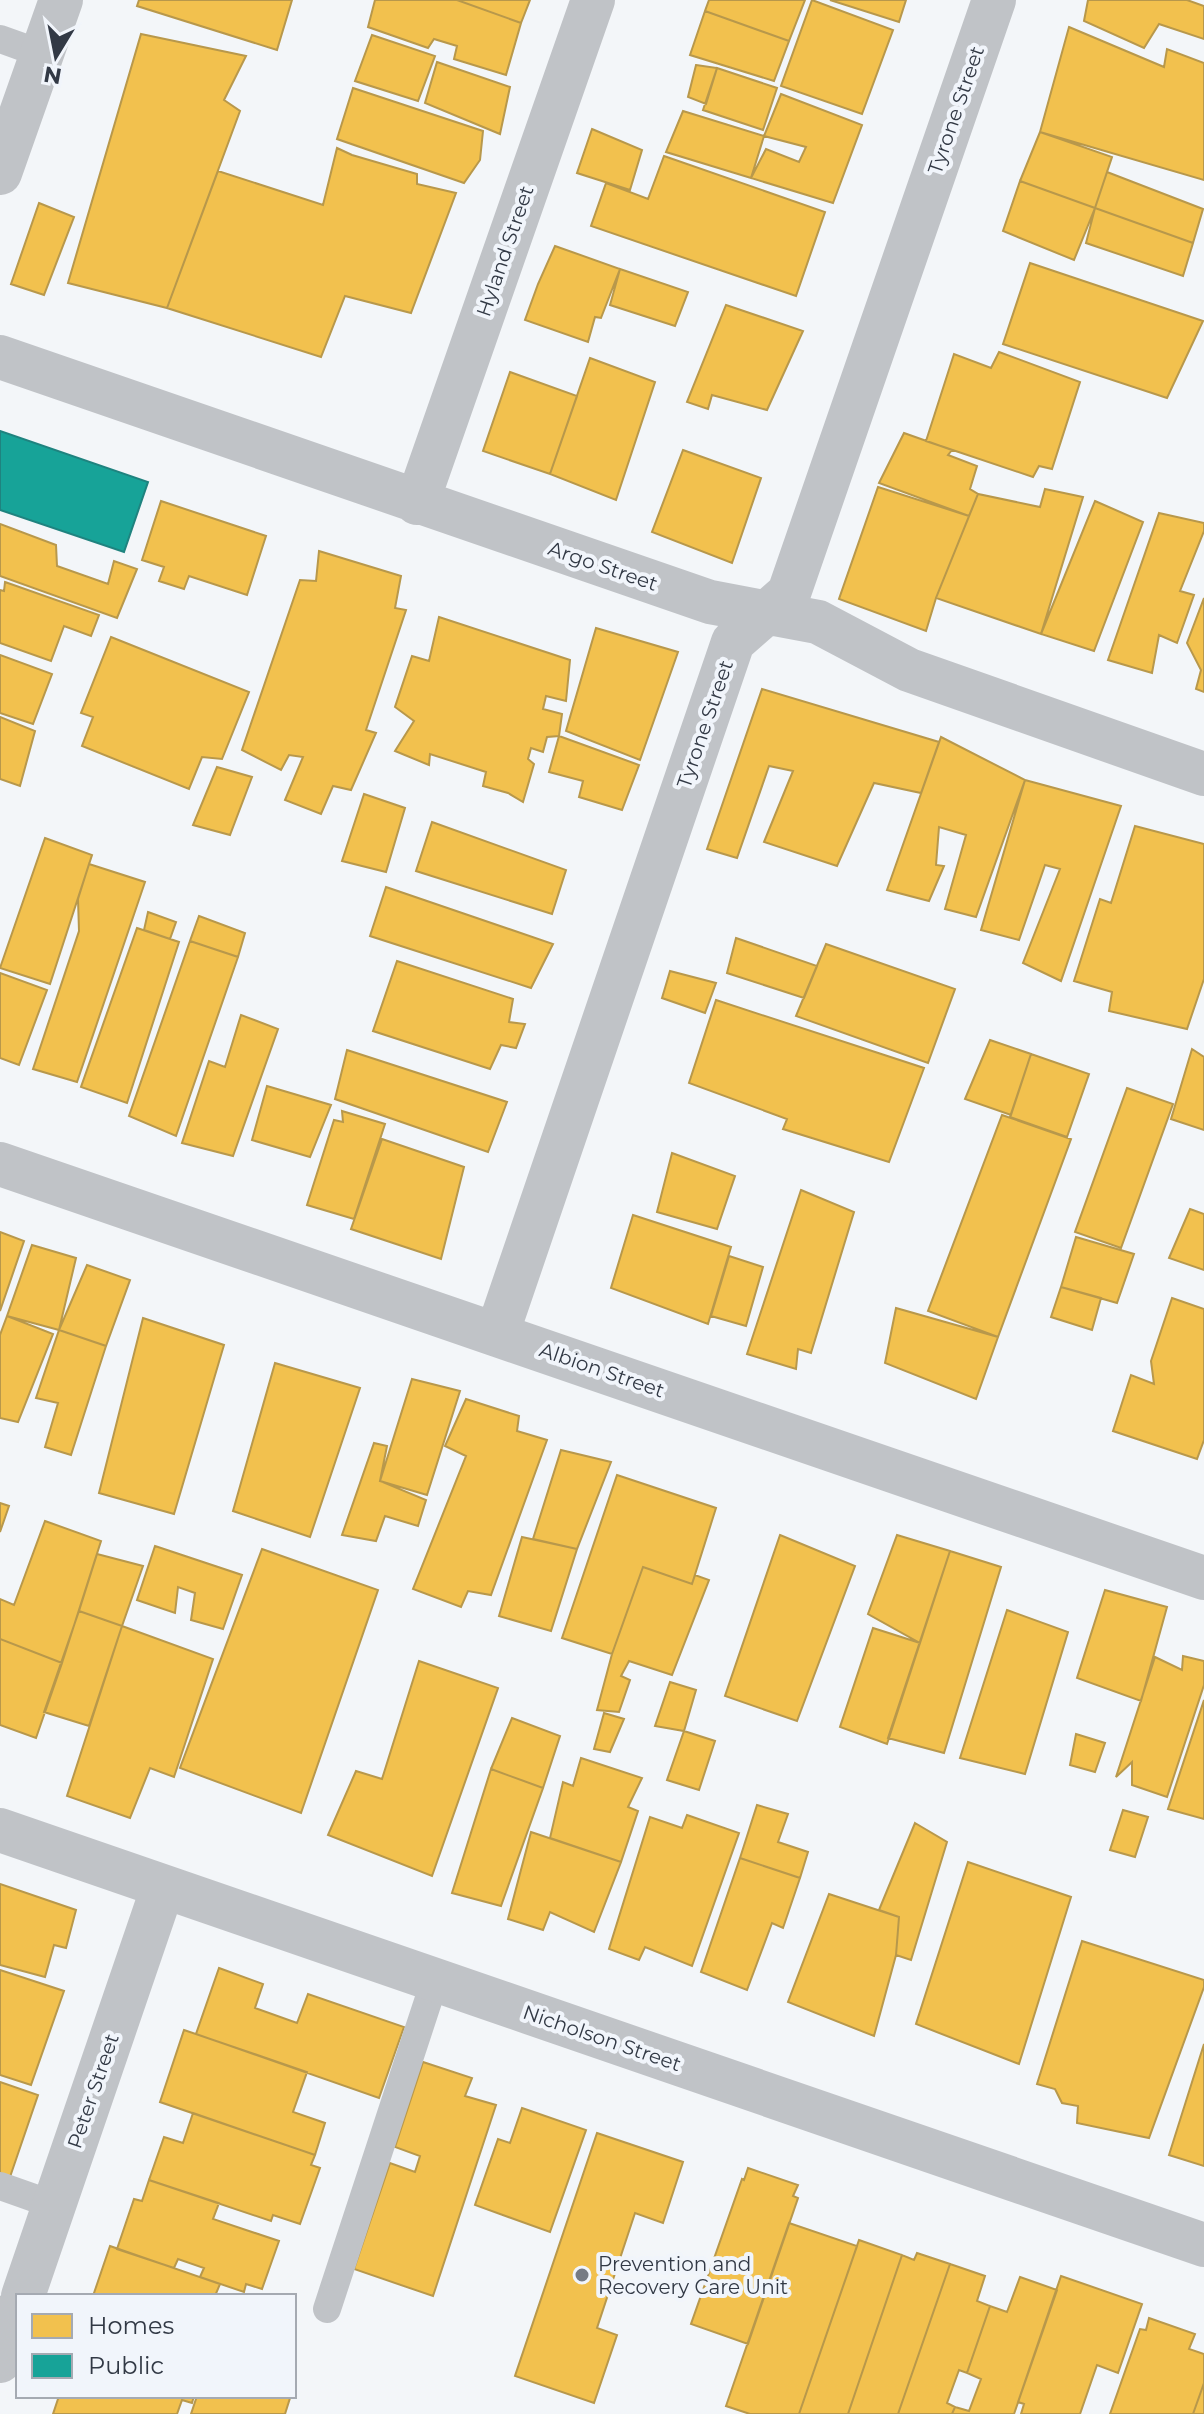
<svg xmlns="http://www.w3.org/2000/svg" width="1204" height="2414" viewBox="0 0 1204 2414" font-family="Montserrat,sans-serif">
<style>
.homes{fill:#f2c14e;stroke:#b8984b;stroke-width:2}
.public{fill:#17a398;stroke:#1f837f;stroke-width:2}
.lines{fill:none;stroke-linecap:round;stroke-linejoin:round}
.lane{stroke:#c0c3c7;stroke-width:28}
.street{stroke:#c0c3c7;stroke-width:44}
.poi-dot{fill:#767b84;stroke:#f1f5fb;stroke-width:3}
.labels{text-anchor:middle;stroke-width:8;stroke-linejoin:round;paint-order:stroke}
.street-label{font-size:20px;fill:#323945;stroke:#f1f5fb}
.poi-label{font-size:20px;fill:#323945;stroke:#f1f5fb;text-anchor:start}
</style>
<rect width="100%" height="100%" fill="#f3f6f9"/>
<!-- homes -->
<path class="homes" d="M139,0H292L277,50L137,6Z
M375,0H457L521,23L506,75L454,59L457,46L434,39L428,48L368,27Z
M457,0H530L521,23Z
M709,0H805L789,41L705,11Z
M812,0L893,30L862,114L781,86Z
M830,0H906L899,22Z
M1088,0H1187L1204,6V39L1159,24L1144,48L1084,21Z
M705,11L789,41L774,81L690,55Z
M1069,27L1164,67L1167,49L1204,63V180L1040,132Z
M141,34L246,56L224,100L240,111L167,308L68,283Z
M372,35L435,56L418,101L355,81Z
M437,62L510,87L500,134L425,103Z
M696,65L717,68L706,104L688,97Z
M717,68L777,88L763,130L703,110Z
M353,88L483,131L480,160L464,183L337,139Z
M781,94L862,125L833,203L751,178L766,149L799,162L806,147L764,136Z
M683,111L764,136L751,178L666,152Z
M592,129L642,150L630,190L577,173Z
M1040,132L1112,157L1095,208L1020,181Z
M337,148L352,155L417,174V184L456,193L411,313L345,296L321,357L167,308L218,171L323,205Z
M664,156L825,212L796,296L591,226L606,183L648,199Z
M1107,172L1203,209L1193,243L1095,208Z
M1020,181L1095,208L1074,260L1003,231Z
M39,203L74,217L44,295L11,284Z
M1095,208L1193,243L1183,276L1086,243Z
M555,246L620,269L601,318L595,317L588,342L525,320L538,284Z
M1030,263L1203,321L1167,398L1003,344Z
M620,269L688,292L675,326L610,305Z
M726,305L803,331L767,410L712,395L708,409L687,402Z
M999,352L1080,382L1052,469L1039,466L1033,477L926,441L954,354L991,368Z
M590,358L655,382L616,500L550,474Z
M510,372L577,396L550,474L483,451Z
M904,433L952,450L948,455L977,466L970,489L978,494L969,516L879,483Z
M683,450L761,478L732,563L652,532Z
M878,487L969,516L936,598L926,631L839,599Z
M1045,489L1083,497L1041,634L936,598L978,494L1040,507Z
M161,501L266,536L247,595L189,576L184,589L159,581L164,567L142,560Z
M1095,501L1143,522L1094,651L1041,634Z
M1159,513L1204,523V531L1180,591L1194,595L1177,643L1159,635L1152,673L1108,660Z
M0,524L56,545L57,566L108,584L114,561L137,569L117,618L0,576Z
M319,551L401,576L395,608L406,610L366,730L376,733L351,790L333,786L321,814L285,800L303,757L289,755L281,770L242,750L300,580L316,581Z
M5,582L99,615L91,636L64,626L51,661L0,643V590L4,591Z
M1204,598V692L1196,689L1201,670L1187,643Z
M439,617L570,660L566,701L546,696L543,709L562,714L559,736L547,737L543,752L531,748L528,759L534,764L523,802L508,793L483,786L486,772L430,754L429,765L395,751L414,721L395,707L412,656L429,661Z
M596,628L678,652L640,760L566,731Z
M111,637L249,692L222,759L202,757L189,789L82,746L93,717L81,713Z
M0,655L52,674L33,724L0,713Z
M762,689L939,742L921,793L874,783L837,866L764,842L793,771L769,766L737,858L707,849Z
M0,717L35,731L20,786L0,779Z
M559,736L639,765L622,810L579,797L583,781L549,772Z
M941,737L1025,780L976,917L945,909L966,835L939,827L936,865L944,866L929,901L887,890Z
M217,767L252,777L230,835L193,825Z
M1025,780L1121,806L1061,981L1023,963L1060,869L1045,865L1019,940L981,930Z
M364,794L405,808L386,872L342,861Z
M432,822L566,870L552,914L416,871Z
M1135,826L1204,844V979L1187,1029L1109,1011L1112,992L1074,981L1100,899L1111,903Z
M45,838L92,855L50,984L0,968Z
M89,864L145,882L77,1082L33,1069L79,931L78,899Z
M386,887L553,944L531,988L370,936Z
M148,912L176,922L170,939L144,930Z
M199,916L245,933L238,957L190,941Z
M137,928L179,942L127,1103L81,1087Z
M736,938L817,966L804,998L727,973Z
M190,941L238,957L176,1136L129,1116Z
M826,944L955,989L928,1063L796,1016Z
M397,961L513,999L509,1022L525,1024L516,1048L501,1045L490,1069L373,1031Z
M670,971L716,983L705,1013L662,998Z
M0,973L47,990L19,1065L0,1058Z
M716,1000L924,1068L889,1162L783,1129L787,1119L689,1083Z
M241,1015L278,1029L233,1156L182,1143L209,1061L225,1067Z
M990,1040L1031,1054L1011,1115L965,1099Z
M1192,1049L1204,1057V1130L1171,1119Z
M347,1050L507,1102L488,1152L335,1099Z
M1031,1054L1089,1074L1067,1137L1010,1117Z
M267,1086L331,1105L310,1157L252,1140Z
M1127,1088L1173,1104L1121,1248L1075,1232Z
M342,1111L385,1124L354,1219L307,1205L334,1120L343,1122Z
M1002,1115L1071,1139L998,1337L928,1311Z
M382,1139L464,1167L441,1259L351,1229Z
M672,1153L735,1176L717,1229L657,1212Z
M801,1190L854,1212L811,1353L798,1349L796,1369L747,1354Z
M1190,1209L1204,1214V1270L1169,1258Z
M633,1215L731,1247L708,1324L611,1288Z
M0,1232L24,1241L0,1311Z
M1076,1237L1134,1254L1117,1303L1061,1287Z
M32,1245L76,1258L59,1330L7,1316Z
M729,1256L763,1267L746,1326L711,1316Z
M87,1265L130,1280L106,1346L59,1330Z
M1061,1287L1101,1298L1092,1330L1051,1317Z
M1172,1298L1204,1309V1440L1197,1459L1113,1431L1131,1375L1154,1384L1151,1361Z
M896,1308L998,1337L976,1399L885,1363Z
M7,1316L53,1334L18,1422L0,1418V1335Z
M143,1318L224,1345L174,1514L99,1493Z
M59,1330L106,1346L71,1455L45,1447L58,1403L36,1398Z
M275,1363L360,1388L310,1537L233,1511Z
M412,1379L460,1391L427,1495L380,1481Z
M466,1399L519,1416L517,1431L547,1440L491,1595L468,1591L461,1607L413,1589L466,1456L445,1446Z
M374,1443L387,1446L380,1481L426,1500L418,1526L385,1516L376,1541L342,1535Z
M561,1450L611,1462L577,1549L533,1539Z
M617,1475L716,1508L692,1584L643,1567L612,1654L562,1638Z
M0,1503L9,1506L0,1532Z
M45,1521L101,1541L62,1663L0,1639V1599L14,1605Z
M780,1535L855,1566L797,1721L725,1696Z
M897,1535L950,1551L920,1643L868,1614Z
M522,1537L577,1549L551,1631L499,1616Z
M155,1546L242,1575L223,1629L191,1620L195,1593L178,1587L175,1613L137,1600Z
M262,1549L378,1590L301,1813L180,1768Z
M950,1551L1001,1567L944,1753L888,1738Z
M97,1554L143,1566L122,1626L79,1611Z
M643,1567L692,1584L695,1575L709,1580L672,1675L629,1661L621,1676L630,1680L619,1712L597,1710L612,1654Z
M1105,1590L1167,1607L1141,1701L1077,1678Z
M1007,1610L1068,1632L1025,1774L960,1758Z
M79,1611L122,1626L89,1726L44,1712Z
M122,1626L213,1659L174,1777L150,1768L130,1818L67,1796Z
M873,1628L920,1643L887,1744L840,1727Z
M0,1639L62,1663L36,1738L0,1725Z
M1183,1656L1204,1661V1685L1167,1797L1132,1785V1762L1116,1777L1155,1657L1182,1670Z
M419,1661L498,1688L432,1876L328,1835L356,1771L382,1779Z
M670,1682L696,1690L684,1731L655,1726Z
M1204,1700V1819L1168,1809Z
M604,1713L624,1719L610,1752L594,1749Z
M512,1718L560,1736L543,1788L491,1769Z
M684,1731L715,1741L699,1790L667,1780Z
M1076,1734L1105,1743L1095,1772L1070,1765Z
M581,1758L642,1778L628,1807L638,1811L621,1862L550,1838L563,1782L573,1786Z
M491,1769L543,1788L501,1906L452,1893Z
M757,1805L788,1814L778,1842L808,1852L800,1878L740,1858Z
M1123,1810L1148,1817L1135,1857L1110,1850Z
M687,1815L739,1833L692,1966L645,1947L639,1960L609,1949L650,1817L682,1828Z
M915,1823L947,1842L911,1960L896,1955L899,1917L879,1910Z
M531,1832L621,1862L594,1932L550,1912L543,1930L508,1919Z
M740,1858L800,1878L783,1928L772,1923L747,1990L701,1972Z
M968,1862L1071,1897L1019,2064L916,2024Z
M0,1884L76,1910L66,1948L54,1945L45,1977L0,1965Z
M829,1894L899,1917L896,1955L874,2036L788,2002Z
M1082,1941L1204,1980V1987L1149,2138L1077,2123L1078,2106L1062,2103L1055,2089L1037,2084Z
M219,1968L263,1984L255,2008L297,2023L308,1994L404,2027L379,2098L196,2034Z
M0,1970L64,1991L31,2085L0,2075Z
M184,2030L307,2072L293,2112L325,2123L315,2155L160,2102Z
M1204,2044V2166L1169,2155Z
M423,2062L472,2078L465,2096L496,2105L433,2296L354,2269L390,2163L415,2172L420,2156L395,2147Z
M0,2082L38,2095L10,2177L0,2173Z
M522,2108L586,2130L550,2232L475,2205L498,2139L510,2143Z
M193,2113L315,2155L311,2165L320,2168L300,2224L273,2215L271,2221L149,2180L164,2137L183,2143Z
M597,2133L683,2162L663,2223L635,2213L597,2328L617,2335L594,2403L515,2376Z
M748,2168L798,2185L793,2196L798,2198L748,2344L691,2324L742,2179L744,2180Z
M149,2180L219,2203L213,2219L279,2241L262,2289L246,2284L244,2292L200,2277L204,2268L178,2259L174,2268L117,2249L134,2199L142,2201Z
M789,2223L857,2246L799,2414H750L726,2406Z
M859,2240L902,2255L848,2414H799Z
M110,2246L220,2284L215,2296H93Z
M917,2253L950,2264L898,2414H848L902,2255L914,2260Z
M950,2264L985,2276L977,2301L990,2306L967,2373L959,2370L947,2403L955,2407L952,2414H898Z
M1061,2276L1142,2304L1118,2373L1097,2365L1080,2414H1021L1024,2404L1018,2402Z
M1020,2277L1057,2290L1014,2414H952L955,2407L969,2411L981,2379L967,2373L990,2306L1007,2312Z
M1149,2318L1195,2334L1189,2349L1204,2354V2383L1193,2414H1110L1140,2329L1146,2330Z
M1204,2383V2414H1193Z
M59,2396H194L192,2403L182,2400L177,2414H53Z
M197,2396H285L290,2398L285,2414H191Z"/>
<!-- public -->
<path class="public" d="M0,431L148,482L124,552L0,510Z"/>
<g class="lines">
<!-- lane -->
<path class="lane" d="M0,39L42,54
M0,2186L54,2205
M327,2309L435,1980"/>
<!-- street -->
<path class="street" d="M0,173L61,0
M0,357L710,602L818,622L909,670L1204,774
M417,503L593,0
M0,1164L1204,1578
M497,1334L733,642L789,593L994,0
M0,1830L1204,2245
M23,2296L163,1887
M0,2361L18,2309"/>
</g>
<!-- markers -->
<circle class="poi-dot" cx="582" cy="2275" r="8"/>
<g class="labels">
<!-- street labels -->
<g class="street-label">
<text transform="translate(956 110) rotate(-71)" y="7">Tyrone Street</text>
<text transform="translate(505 251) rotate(-71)" y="7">Hyland Street</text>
<text transform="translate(603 566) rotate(19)" y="7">Argo Street</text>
<text transform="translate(705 724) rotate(-71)" y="7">Tyrone Street</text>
<text transform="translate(602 1370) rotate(19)" y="7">Albion Street</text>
<text transform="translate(602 2038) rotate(19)" y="7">Nicholson Street</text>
<text transform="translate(93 2091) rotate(-71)" y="7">Peter Street</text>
</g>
<!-- poi labels -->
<g class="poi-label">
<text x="598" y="2271">Prevention and<tspan x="598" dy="23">Recovery Care Unit</tspan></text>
</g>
</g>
<!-- legend -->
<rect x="16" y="2294" width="280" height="104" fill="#f1f5fb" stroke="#a5aab2" stroke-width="2"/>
<rect x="32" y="2314" width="40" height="24" fill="#f2c14e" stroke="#a5aab2" stroke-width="2"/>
<text x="88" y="2334" font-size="24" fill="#323945">Homes</text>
<rect x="32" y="2354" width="40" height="24" fill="#17a398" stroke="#a5aab2" stroke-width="2"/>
<text x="88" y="2374" font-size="24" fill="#323945">Public</text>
<!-- north arrow -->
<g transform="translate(56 56) rotate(190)" stroke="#f1f5fb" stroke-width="6" paint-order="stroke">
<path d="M0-6L14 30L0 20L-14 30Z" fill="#323945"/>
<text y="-12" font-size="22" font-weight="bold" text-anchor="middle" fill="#323945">N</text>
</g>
</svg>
